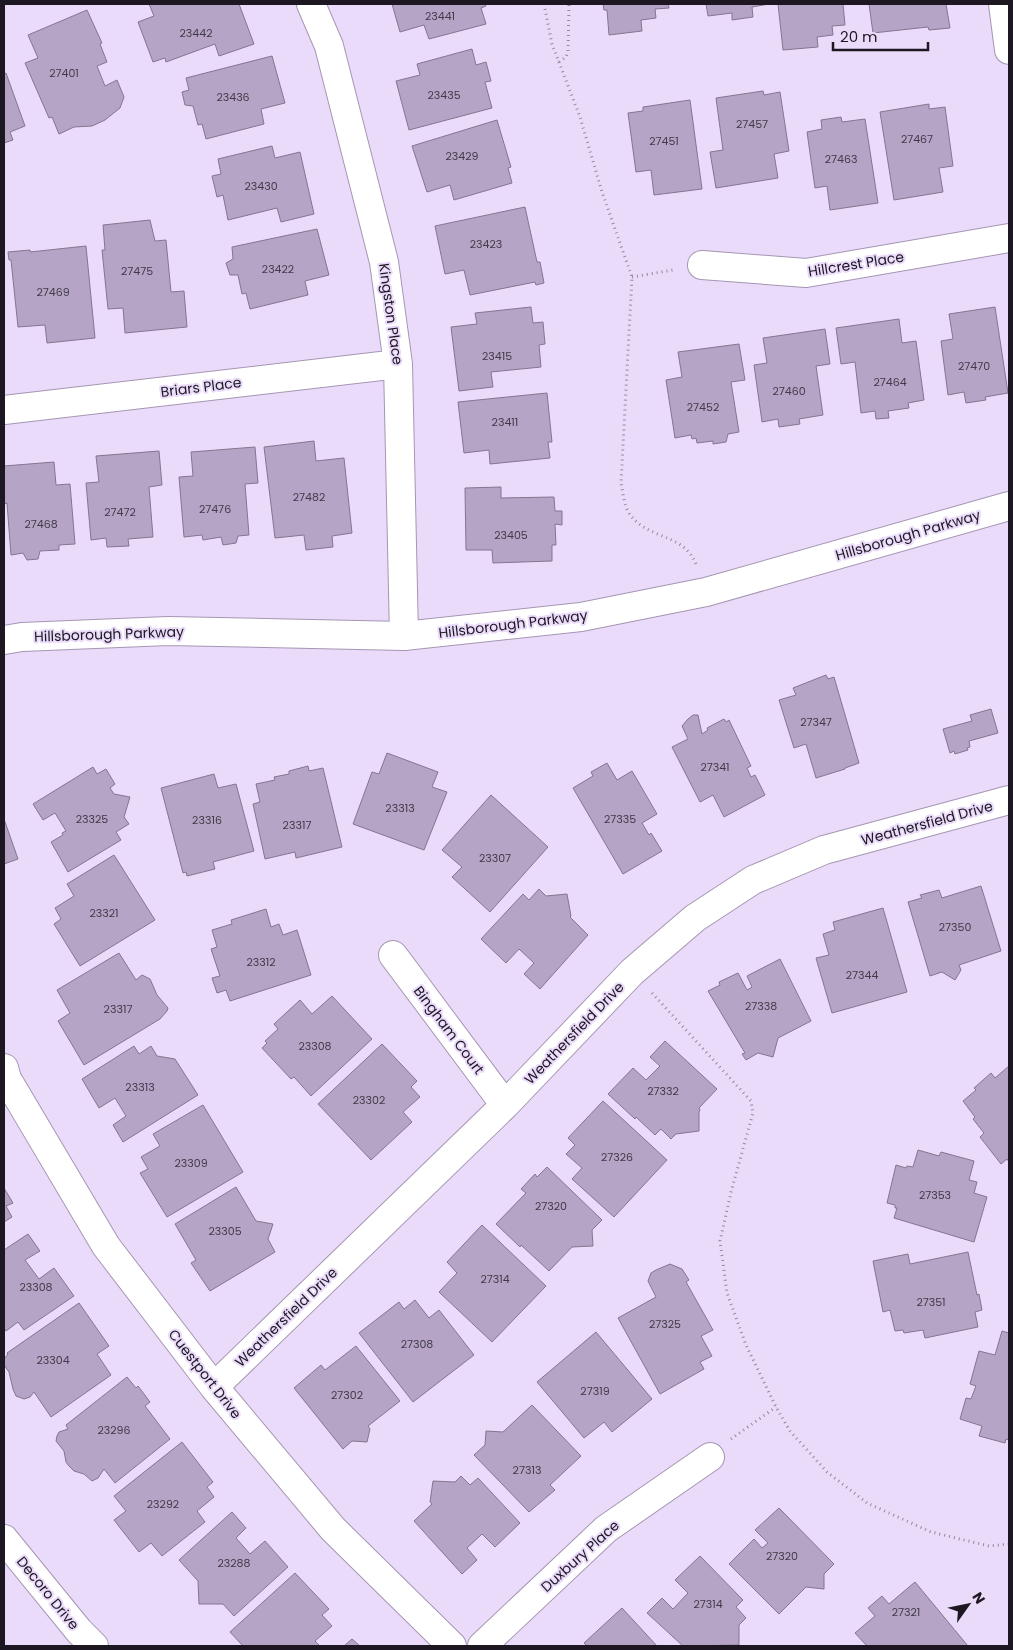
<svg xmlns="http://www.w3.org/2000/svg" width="1013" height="1650" viewBox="0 0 1013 1650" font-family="Poppins,sans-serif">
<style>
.building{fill:#b5a4c5;stroke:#847591}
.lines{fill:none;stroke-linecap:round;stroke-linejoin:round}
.minor-casing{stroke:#a596b3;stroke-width:30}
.tertiary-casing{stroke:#a596b3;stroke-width:30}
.secondary-casing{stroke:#a596b3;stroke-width:30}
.path{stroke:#94899f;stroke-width:3;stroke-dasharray:1 4;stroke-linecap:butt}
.minor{stroke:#fff;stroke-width:28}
.tertiary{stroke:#fff;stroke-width:28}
.secondary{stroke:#fff;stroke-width:28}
.labels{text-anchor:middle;stroke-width:4;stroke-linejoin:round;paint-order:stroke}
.number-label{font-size:11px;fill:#423a4a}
.street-label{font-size:14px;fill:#1c1721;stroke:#ebdbfa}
</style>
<rect width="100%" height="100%" fill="#ebdbfa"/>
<!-- building -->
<path class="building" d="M149,4H239L254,44L219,56L215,44L166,62L165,58L153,62L138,22L154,16Z
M392,4H485L486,6L481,8L486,24L429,39L424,25L400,32Z
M603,4H668L669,8L655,9L656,18L641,20L642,31L609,35L607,10H604Z
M706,4H769L752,7L753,17L732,20V13L708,16Z
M778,4H843L845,25L832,26L833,35L817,37L818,47L783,50Z
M869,4H946L950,28L929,30L928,27L873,33Z
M87,10L102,43L100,44L107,62L97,66L105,86L117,80L124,97L120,108L105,120L92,126L74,127L59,134L52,117L49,118L25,63L38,58L28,35Z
M472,49L476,65L486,62L491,81L485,82L492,108L409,130L396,81L420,75L417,64Z
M272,56L285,103L261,109L264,124L206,139L202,124L198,125L193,106L185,105L182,92L189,90L186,78Z
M6,73L25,126L10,132L13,140L4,143V74Z
M763,91L764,95L780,92L789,151L774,154L778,178L716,188L710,152L723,150L716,98Z
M690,100L702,189L654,195L651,170L636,172L628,113L643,111V107Z
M929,104V109L945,107L953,166L939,168L943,192L894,200L880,112Z
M841,117L842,122L865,119L878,203L830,210L827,186L815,188L807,132L822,129L821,120Z
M497,120L511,167L508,168L512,183L454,200L450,185L427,192L412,146Z
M272,146L275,158L300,152L314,214L281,222L277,208L228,220L223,195L217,197L212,176L221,174L218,159Z
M525,207L537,262H540L544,283L536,285L535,282L470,295L464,270L445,274L435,226Z
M150,220L155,241L166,240L171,292L184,291L187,327L125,333L123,308L108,309L102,250H105L103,225Z
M317,229L329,275L305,281L308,295L250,309L246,293L242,294L238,275H230L226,263L233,259L232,247Z
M86,246L95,338L47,343L45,325L18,327L11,260H9L8,252L30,250V252Z
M531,307L533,323L543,322L545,344L539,345L541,367L491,372L493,387L459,391L451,327L477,324L475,313Z
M995,307L1008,393L985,397L986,400L966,403L964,392L948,395L941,341L953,339L949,314Z
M899,319L902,343L916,341L924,400L908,403L909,408L888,411L889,418L876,419L875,411L861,413L855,362L841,364L836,328Z
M825,329L830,364L816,366L823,415L799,419L800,424L779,427L778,419L762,422L754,365L767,363L763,338Z
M739,344L745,380L731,382L739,432L728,434L726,442L713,444V441L697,443L696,438L692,439L691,435L675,438L666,380L682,377L678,352Z
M547,393L552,442H548L550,458L490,464L489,450L464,453L458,402Z
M314,441L316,461L344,458L352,533L332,536L333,547L306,550L304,535L275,538L264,447Z
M255,447L258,483L245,484L249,535L238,536L236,543L223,545L221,537L203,540L202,535L184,537L179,477L193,476L191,452Z
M159,451L162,485L149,487L153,537L128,539L129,546L107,547L106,538L91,540L86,483L99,482L96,456Z
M54,462L56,485L70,484L75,544L59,545V550L40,551L38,559L27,560L23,553L11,555L7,503L4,504V466Z
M501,487V498L554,497L555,511H562V525L555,524L556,545H552V561L493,563L492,550H466L465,488Z
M826,675L828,679L834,677L859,763L845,768V769L816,778L806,744L794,748L779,700L796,695L793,688Z
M991,709L998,733L969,741L970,747L967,748L968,750L955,754L954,751L950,753L943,729L972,721L970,715Z
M693,715H698L702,734L708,730L707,728L724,719L726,722L729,720L751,766L747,768L751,777L755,775L765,795L724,817L713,795L700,802L672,747L688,739L682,726L688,719Z
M387,753L438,772L432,787L447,792L424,850L353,824L372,772L379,774Z
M607,763L617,780L632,771L657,814L642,823L649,835L651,833L662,851L623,874L573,788L593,776L591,772Z
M308,766L309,771L323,768L342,847L296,858L295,852L265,859L253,804L260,802L256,784L275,780L274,777L289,774V771Z
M93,767L97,774L106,769L115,784L110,788L114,794L130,797L124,817L129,824L116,832L121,840L68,872L51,842L63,835L62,833L66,831L55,813L43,820L33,804Z
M214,774L218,788L236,784L254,851L213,862L215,869L187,876L186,872L183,873L161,788Z
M491,795L548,847L490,912L452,877L462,867L442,850Z
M4,819L18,859L4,864Z
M114,855L155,920L80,966L54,924L61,919L55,908L74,896L67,884Z
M981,886L1001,951L959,965L961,970L955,980L942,972L930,976L908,902L922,898L920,895L939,890L942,898Z
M539,889L546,896L567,894L571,916L570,917L588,935L540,989L524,974L534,963L519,949L506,963L481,939L523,894L529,900Z
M883,908L907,992L832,1013L816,958L829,955L823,934L835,930L833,922Z
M266,909L271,927L279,924L283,935L297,930L311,975L230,1001L226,990L217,993L212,978L220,976L211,949L217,947L212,930L232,924L231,920Z
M119,953L136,980L142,975L150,979L157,995L168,1008L167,1011L160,1019L84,1065L58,1021L70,1013L57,990Z
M780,959L811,1021L778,1038L773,1057L758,1053L746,1060L742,1054L745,1053L708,991L720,985L719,982L738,973L747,990L752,987L747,976Z
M332,996L372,1039L311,1096L294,1077L291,1079L262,1048L267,1043L265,1041L278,1029L274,1024L300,1000L312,1014Z
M665,1041L717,1089L699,1108L700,1110L699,1112V1131L676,1134L671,1139L661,1129L655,1135L636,1117L635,1119L608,1094L633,1068L646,1080L660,1066L650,1057Z
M382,1044L417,1081L411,1087L420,1097L403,1112L412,1122L371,1160L318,1104Z
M134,1046L139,1054L151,1046L157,1056L175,1059L198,1095L123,1142L113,1125L126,1116L115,1098L99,1108L82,1079Z
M1009,1066V1162L1007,1159L1001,1164L980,1137L984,1133L973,1119L975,1117L963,1101L976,1090L974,1088L991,1073L995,1078Z
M603,1101L667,1160L614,1217L572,1179L582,1168L566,1154L575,1145L568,1138Z
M203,1105L243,1172L167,1217L140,1173L148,1169L141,1157L160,1146L153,1134Z
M918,1150L939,1156L941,1152L974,1161L969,1180L977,1182L974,1193L987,1197L974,1242L894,1218L897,1208H895V1205L887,1203L896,1165L906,1168L907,1166L913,1167Z
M547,1167L602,1220L592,1230L593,1246L572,1247L549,1271L521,1245L520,1247L496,1224L526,1193L521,1189L535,1174L537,1177Z
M236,1187L256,1221L273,1224L268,1239L275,1252L210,1291L191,1263L196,1260L175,1224Z
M4,1188L13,1203L6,1206L12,1217L4,1222Z
M482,1225L546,1286L492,1342L439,1292L457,1273L447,1262Z
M28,1234L40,1251L25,1260L39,1279L54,1268L74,1296L24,1330L18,1322L6,1331L4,1328V1250Z
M968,1252L977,1295L979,1294L982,1310L975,1312L978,1327L925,1338L923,1330L904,1333L903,1330L895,1331L890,1310L883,1312L873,1261L908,1254L910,1264Z
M670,1264L682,1269L689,1280L686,1282L713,1330L701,1336L712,1356L700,1362L704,1369L660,1394L618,1318L656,1297L648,1281L651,1273L656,1270Z
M415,1300L429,1318L439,1310L474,1355L413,1402L359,1333L399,1302L404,1309Z
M79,1303L109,1346L97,1354L111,1375L51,1417L34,1392L30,1397L24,1399L16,1396L13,1389L9,1372L4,1365V1359L8,1354L7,1353Z
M1002,1331L1009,1333V1440L1006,1439L1005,1443L979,1436L982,1426L960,1419L966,1398L971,1399L976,1386L970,1384L979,1351L995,1355Z
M596,1332L652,1399L612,1432L604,1422L584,1438L537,1382Z
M356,1346L400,1401L368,1426L370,1429L367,1442L352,1441L343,1449L294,1388L321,1365L325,1370Z
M127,1377L136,1388L138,1386L150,1402L145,1406L170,1439L115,1483L104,1469L98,1478L92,1481L84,1474L74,1471L69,1466L66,1462L64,1451L56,1441L57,1436L59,1432L68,1429L66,1425Z
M532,1405L581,1456L550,1485L555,1490L529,1512L474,1455L485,1445L486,1431L503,1432Z
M182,1442L213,1482L207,1487L214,1497L197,1511L205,1522L162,1556L151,1543L139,1552L114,1520L126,1511L114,1496Z
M461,1476L470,1485L478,1478L520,1523L495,1547L482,1534L467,1548L477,1560L462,1574L414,1521L432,1504L430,1502L433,1481L455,1482Z
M779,1508L834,1564L824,1574V1589L806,1587L779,1614L729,1564L754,1539L762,1548L768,1543L755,1530Z
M232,1512L246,1528L236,1538L250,1554L265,1541L288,1567L234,1616L223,1604H199L198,1581L179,1560Z
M700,1556L743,1600L736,1607L746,1618L739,1625V1645L683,1646L647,1613L662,1598L673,1609L688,1593L675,1580Z
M295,1573L329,1609L322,1615L332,1626L315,1641L320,1646H243L230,1632Z
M915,1582L968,1646H867L855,1633L875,1616L868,1608L882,1596L889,1604Z
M622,1608L657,1646H587L584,1643Z
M352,1639L360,1646H344Z"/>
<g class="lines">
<defs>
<path id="minor" d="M311,4L329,46L384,262L398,364L404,636
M1003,4L1009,50
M702,265L806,273L1009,238
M4,410L398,364
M393,955L505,1105
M4,1068L7,1079L106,1246L214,1387L333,1529L452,1646
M214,1387L505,1105L632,972L695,918L753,880L824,850L1009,800
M482,1646L606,1529L710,1457"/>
<path id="tertiary" d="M4,640L22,637L168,631L404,636L581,617L706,592L1009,506"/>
<path id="secondary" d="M4,1539L79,1631L94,1646"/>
</defs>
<!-- minor casing -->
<use href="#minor" class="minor-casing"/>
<!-- tertiary casing -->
<use href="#tertiary" class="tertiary-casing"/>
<!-- secondary casing -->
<use href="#secondary" class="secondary-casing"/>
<!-- path -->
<path class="path" d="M544,4L552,44L580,117L602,192L632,277L621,483C623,492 624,506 629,513C645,539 684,533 696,564
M559,62L566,57L568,51L569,4
M632,277L673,270
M652,993L751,1101L753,1113L731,1192L720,1241L727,1293L746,1345L776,1407L790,1431L827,1472L867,1503L931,1532L989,1546L1009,1544
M731,1439L776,1407"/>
<!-- minor -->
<use href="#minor" class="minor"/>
<!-- tertiary -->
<use href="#tertiary" class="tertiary"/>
<!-- secondary -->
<use href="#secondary" class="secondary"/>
</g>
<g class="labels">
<!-- number labels -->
<g class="number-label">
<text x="440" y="20">23441</text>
<text x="196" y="37">23442</text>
<text x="64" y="77">27401</text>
<text x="444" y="99">23435</text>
<text x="233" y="101">23436</text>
<text x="752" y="128">27457</text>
<text x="917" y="143">27467</text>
<text x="664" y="145">27451</text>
<text x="462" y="160">23429</text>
<text x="841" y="163">27463</text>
<text x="261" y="190">23430</text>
<text x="486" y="248">23423</text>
<text x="278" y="273">23422</text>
<text x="137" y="275">27475</text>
<text x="53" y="296">27469</text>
<text x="497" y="360">23415</text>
<text x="974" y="370">27470</text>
<text x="890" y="386">27464</text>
<text x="789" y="395">27460</text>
<text x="703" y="411">27452</text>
<text x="505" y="426">23411</text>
<text x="309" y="501">27482</text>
<text x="215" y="513">27476</text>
<text x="120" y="516">27472</text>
<text x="41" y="528">27468</text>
<text x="511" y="539">23405</text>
<text x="816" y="726">27347</text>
<text x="715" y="771">27341</text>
<text x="400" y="812">23313</text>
<text x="92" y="823">23325</text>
<text x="620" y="823">27335</text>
<text x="207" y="824">23316</text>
<text x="297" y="829">23317</text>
<text x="495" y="862">23307</text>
<text x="104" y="917">23321</text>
<text x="955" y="931">27350</text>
<text x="261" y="966">23312</text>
<text x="862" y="979">27344</text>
<text x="761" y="1010">27338</text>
<text x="118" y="1013">23317</text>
<text x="315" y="1050">23308</text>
<text x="140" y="1091">23313</text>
<text x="663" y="1095">27332</text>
<text x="369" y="1104">23302</text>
<text x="617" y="1161">27326</text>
<text x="191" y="1167">23309</text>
<text x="935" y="1199">27353</text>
<text x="551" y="1210">27320</text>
<text x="225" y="1235">23305</text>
<text x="495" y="1283">27314</text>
<text x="36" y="1291">23308</text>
<text x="931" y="1306">27351</text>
<text x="665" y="1328">27325</text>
<text x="417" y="1348">27308</text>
<text x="53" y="1364">23304</text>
<text x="595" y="1395">27319</text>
<text x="347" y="1399">27302</text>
<text x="114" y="1434">23296</text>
<text x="527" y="1474">27313</text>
<text x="163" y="1508">23292</text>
<text x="782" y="1560">27320</text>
<text x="234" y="1567">23288</text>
<text x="708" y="1608">27314</text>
<text x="906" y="1616">27321</text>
</g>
<!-- street labels -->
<g class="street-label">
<text transform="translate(856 264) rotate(-9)" y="5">Hillcrest Place</text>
<text transform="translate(391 314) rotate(82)" y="5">Kingston Place</text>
<text transform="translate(201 387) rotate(-7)" y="5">Briars Place</text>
<text transform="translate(908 535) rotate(-16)" y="5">Hillsborough Parkway</text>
<text transform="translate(513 624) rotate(-7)" y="5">Hillsborough Parkway</text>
<text transform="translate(109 634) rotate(-2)" y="5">Hillsborough Parkway</text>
<text transform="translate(927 823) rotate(-15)" y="5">Weathersfield Drive</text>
<text transform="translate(449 1030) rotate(53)" y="5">Bingham Court</text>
<text transform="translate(574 1033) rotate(-46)" y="5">Weathersfield Drive</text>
<text transform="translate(286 1317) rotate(-44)" y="5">Weathersfield Drive</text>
<text transform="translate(205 1374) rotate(52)" y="5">Cuestport Drive</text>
<text transform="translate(580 1556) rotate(-42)" y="5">Duxbury Place</text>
<text transform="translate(48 1593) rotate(51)" y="5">Decoro Drive</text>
</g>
</g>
<!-- border -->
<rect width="1013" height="1650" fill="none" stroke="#1c1721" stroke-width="10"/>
<!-- north arrow -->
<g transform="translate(968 1605) rotate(57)" stroke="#ebdbfa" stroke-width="4" paint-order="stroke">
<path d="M0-4L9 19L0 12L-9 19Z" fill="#1c1721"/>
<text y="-8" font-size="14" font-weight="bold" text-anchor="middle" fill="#1c1721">N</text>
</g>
<!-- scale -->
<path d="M833 42v8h95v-8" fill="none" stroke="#1c1721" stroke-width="2.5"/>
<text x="840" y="42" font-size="15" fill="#1c1721" stroke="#ebdbfa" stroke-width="4" paint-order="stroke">20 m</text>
</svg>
